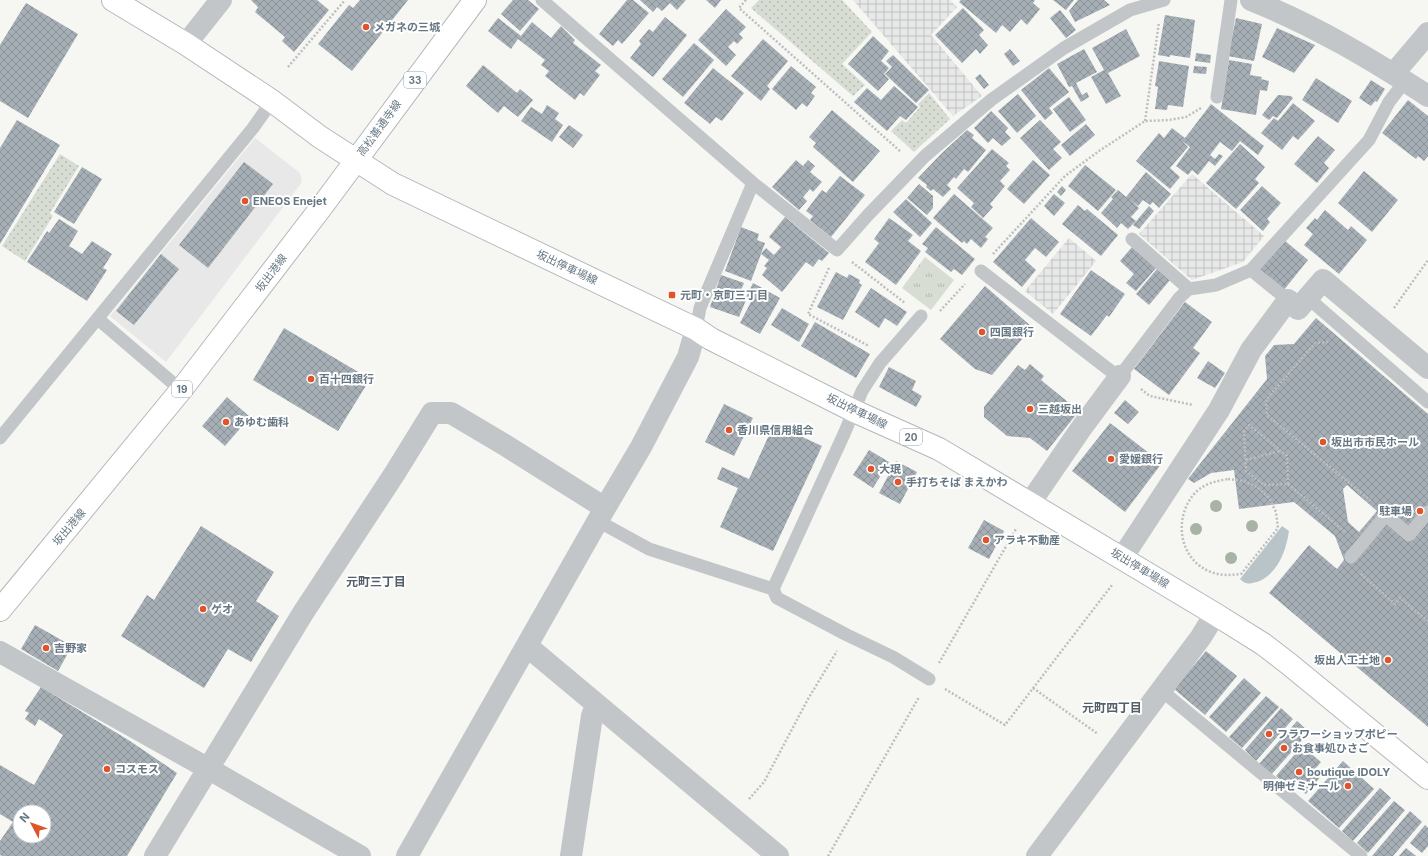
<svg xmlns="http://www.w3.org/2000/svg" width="1428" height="856" viewBox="0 0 1428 856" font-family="Inter,'Noto Sans JP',sans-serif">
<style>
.built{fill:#e7e8e7}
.industrial{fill:url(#industrial-grid)}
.grass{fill:url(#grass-tufts)}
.garden{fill:url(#garden-dots)}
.water{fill:#b8c4c8}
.building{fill:url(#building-cross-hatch);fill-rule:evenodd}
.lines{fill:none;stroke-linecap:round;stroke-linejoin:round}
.primary-casing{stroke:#b3b8bb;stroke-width:24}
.path{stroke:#bcbec0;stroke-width:2.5;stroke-dasharray:2 2;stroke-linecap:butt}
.lane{stroke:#c2c6c9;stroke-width:13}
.street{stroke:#c2c6c9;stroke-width:22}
.primary{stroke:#fff;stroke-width:22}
.tree{fill:#a8b3a5}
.poi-dot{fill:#e0542a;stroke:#fff;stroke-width:1.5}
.labels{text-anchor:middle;stroke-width:4;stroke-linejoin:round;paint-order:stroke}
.shield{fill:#fff;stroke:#94a0a9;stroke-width:1}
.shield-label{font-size:10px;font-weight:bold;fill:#667784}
.poi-label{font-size:11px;font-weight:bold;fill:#667784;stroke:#fff;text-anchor:start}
.street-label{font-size:11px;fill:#667784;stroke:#fff}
.neighbourhood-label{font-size:12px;font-weight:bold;fill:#546069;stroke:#fff}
</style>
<defs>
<pattern id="industrial-grid" width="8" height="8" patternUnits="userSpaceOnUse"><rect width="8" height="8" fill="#e7e8e7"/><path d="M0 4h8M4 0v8" fill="none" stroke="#bfc1c1"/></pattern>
<pattern id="grass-tufts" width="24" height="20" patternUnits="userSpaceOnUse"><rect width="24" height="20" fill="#d8ddd4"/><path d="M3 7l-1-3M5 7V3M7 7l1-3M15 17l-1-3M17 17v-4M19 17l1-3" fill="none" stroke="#b3b8b2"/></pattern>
<pattern id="garden-dots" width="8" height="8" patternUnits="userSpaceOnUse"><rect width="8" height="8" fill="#d8ddd4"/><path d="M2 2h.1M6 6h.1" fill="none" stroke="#b3b8b2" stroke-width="1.8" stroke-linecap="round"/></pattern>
<pattern id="building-cross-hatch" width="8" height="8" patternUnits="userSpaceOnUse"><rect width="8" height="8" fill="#a6afb5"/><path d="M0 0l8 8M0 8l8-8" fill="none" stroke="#8b9399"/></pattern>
</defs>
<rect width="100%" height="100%" fill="#f6f7f3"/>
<!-- built -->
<path class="built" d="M255,138L300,173L302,182L166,362L110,316Z"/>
<!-- industrial -->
<path class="industrial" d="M853,0H950L957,7L931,35L982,96L953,116Z
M1192,174L1264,236L1243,262L1192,280L1139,234Z
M1069,238L1096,261L1053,314L1025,291Z"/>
<!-- grass -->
<path class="grass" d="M925,257L954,280L931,310L902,288Z"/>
<!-- garden -->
<path class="garden" d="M759,0H842L872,32L842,64L865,85L853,96L751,8Z
M929,93L950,119L914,152L891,131L902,120L906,123L920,107L918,104Z
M60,154L79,166L50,213L53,216L25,261L2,246Z"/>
<!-- water -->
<path class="water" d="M1282,526L1289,531C1286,551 1278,574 1257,582C1249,584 1246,585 1240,579Z"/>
<!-- building -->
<path class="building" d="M251,0H317L329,10L294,52L282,41L285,37L255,12L258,7Z
M360,0H408L352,71L318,44L349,5L353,8Z
M513,0H528L539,9L520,31L501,14Z
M627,0H633L649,13L622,44L618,40L613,46L599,34Z
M640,0H686L677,10L670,3L662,11L657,7L653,12Z
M706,0H721L715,8Z
M961,0H1035L1033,3L1040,9L1027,25L1021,19L1010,32L1002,25L996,33L959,2Z
M1053,0H1074L1066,10Z
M1078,0H1104L1110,5L1075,22L1069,11Z
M26,3L78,34L28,118L0,101V45Z
M963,8L984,30L979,35L988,45L980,54L976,49L962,63L935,35Z
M726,9L746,27L739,34L743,38L737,44L734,41L728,47L736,55L726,66L698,40Z
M1060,10L1076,30L1066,38L1050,18Z
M1165,15L1195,20L1190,58L1170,55V57L1158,55Z
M665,17L687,35L653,77L630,58L641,44L639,41L649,29L653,32Z
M498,18L521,36L532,22L551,38L561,26L575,40L573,43L601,65L595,71L600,75L584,96L580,93L575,100L545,76L549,71L541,65L545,60L518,39L511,49L488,31Z
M1236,18L1262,24L1254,61L1228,56Z
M1277,28L1315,45L1294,73L1262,57Z
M1126,29L1140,56L1108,73L1121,96L1106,104L1091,77L1104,70L1092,48Z
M873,36L889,51L881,61L889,68L884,74L889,79L878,91L848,64Z
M763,39L788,61L767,86L770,89L761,101L731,76Z
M694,43L714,60L683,97L662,79Z
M1010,49L1020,61L1013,66L1004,54Z
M1084,49L1097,72L1076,83L1082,95L1087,92L1089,97L1081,102L1072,86L1069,87L1057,64Z
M1196,53L1211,55L1210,63L1195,61Z
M893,55L929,90L916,103L885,74L892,67L886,61Z
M1229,60L1252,64L1250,75L1262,77L1261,79L1269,81L1267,91L1260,90L1256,115L1221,109Z
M1159,61L1189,66L1183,107L1168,105L1167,110L1155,109L1158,87L1155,86Z
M483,65L517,93L520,89L533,100L518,117L504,106L498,113L466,86Z
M791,66L816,87L811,93L815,96L807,107L802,103L796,110L772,89Z
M1194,66L1207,67L1206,74L1193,73Z
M713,68L744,93L722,121L716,117L710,124L684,103Z
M1049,68L1069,92L1049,108L1053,113L1045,120L1021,90Z
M980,74L989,85L984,89L975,78Z
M1316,78L1352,101L1338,123L1302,100Z
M1371,80L1385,89L1377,102L1375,101L1371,106L1359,98Z
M894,86L918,107L906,120L900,116L887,131L854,102L867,88L881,100Z
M1018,94L1036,116L1017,133L998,111Z
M1278,95L1291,96L1293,98L1277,118L1273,116L1269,120L1262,115Z
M1069,97L1086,120L1070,132L1053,109Z
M1408,100L1428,116V156L1424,161L1418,156L1416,159L1382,133Z
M1293,103L1315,121L1298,140L1293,136L1282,150L1261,133L1274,118L1278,121Z
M1211,104L1264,146L1258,155L1240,141L1232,151L1220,142L1210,155L1215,159L1219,154L1223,156L1215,166L1209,161L1198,175L1192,170L1188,175L1176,166L1190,147L1182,141L1188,147L1170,168L1180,177L1170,189L1136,161L1159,133L1164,138L1172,128L1185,138Z
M547,105L559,113L555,119L563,125L552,142L521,121L531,107L542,114Z
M832,110L880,151L853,182L813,147L816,143L809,137Z
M991,111L1008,128L1005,132L1011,138L1002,146L993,138L988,143L974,128Z
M17,120L60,145L0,244V148Z
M1040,120L1061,142L1053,149L1062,158L1049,170L1020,138Z
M1086,124L1095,135L1070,156L1061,145Z
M569,125L583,135L573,148L559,137Z
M967,130L974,135L972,138L986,150L968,172L964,169L956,179L954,177L947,185L951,189L943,197L933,189L931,191L926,187L927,185L918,178L942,153Z
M1318,136L1335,150L1324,163L1329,168L1317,183L1294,164Z
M1240,144L1265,167L1255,179L1259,183L1236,209L1206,183Z
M992,149L1009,163L1006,166L1010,170L1000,181L1005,186L990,204L993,207L983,218L971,207L974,203L957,188Z
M796,160L803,166L808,160L815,166L810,172L822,182L813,192L810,189L803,197L807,201L799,210L772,187Z
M1033,160L1050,175L1024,204L1007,189Z
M244,162L273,184L208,268L179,245Z
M1085,165L1116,190L1098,211L1068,186Z
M82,167L102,179L74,224L54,212Z
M1364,171L1398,200L1372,232L1338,203Z
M1146,172L1171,194L1159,208L1153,202L1150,205L1143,200L1138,206L1131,200L1139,208L1131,217L1136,221L1128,229L1121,223L1117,228L1101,213L1113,199L1111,197L1118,190L1126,197Z
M840,176L865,195L831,237L810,220L813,216L806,211L822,190L826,193Z
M919,184L933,196V208L927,215L907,198Z
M1062,186L1066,190L1061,196L1057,192Z
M1262,186L1281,203L1267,219L1270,222L1263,231L1240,210Z
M954,194L993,228L985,237L988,239L981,248L971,239L967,244L964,241L962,243L933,218Z
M1054,194L1065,203L1054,216L1044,206Z
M906,199L932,223L920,237L893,212Z
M1078,205L1085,211L1087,209L1118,235L1101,256L1062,224Z
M1149,206L1154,211L1139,229L1133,225Z
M1325,210L1348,230L1351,226L1367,240L1339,274L1304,245L1313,234L1306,228L1315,218L1317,220Z
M785,217L829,253L822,261L819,259L813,267L806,262L782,292L762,275L767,268L764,266L769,260L761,254L766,248L774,255L781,247L769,237Z
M889,218L913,235L908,241L921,251L896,285L865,262L879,243L874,239Z
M1031,218L1059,242L1046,257L1035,248L1025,260L1036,270L1022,287L993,262Z
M59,219L78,231L69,246L82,254L92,241L112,254L103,268L107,270L87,301L27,262L47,231L49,233Z
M741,227L759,234L757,240L765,243L751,281L725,271Z
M936,227L975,259L962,275L954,269L951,272L925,252L928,248L922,244Z
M1284,240L1308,260L1283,291L1258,271Z
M1132,247L1156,268L1136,291L1126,283L1134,274L1120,261Z
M161,254L179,269L134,325L116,311Z
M1157,269L1170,280L1149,305L1136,294Z
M1091,270L1125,294L1109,317L1107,315L1091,336L1060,314Z
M836,272L847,278L849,274L860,280L859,283L862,285L843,320L817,307Z
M721,275L744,283L738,297L746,300L739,317L710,307Z
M753,283L780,298L760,334L740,323L752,300L746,297Z
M985,286L1032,327L992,375L975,369L940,339Z
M871,288L907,312L897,326L885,318L879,328L855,312Z
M1185,302L1212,322L1193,348L1200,353L1169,395L1134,369Z
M782,308L809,324L799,342L771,325Z
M1316,318L1428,414V727L1269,593L1309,545L1337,569L1344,560L1335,536L1294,502L1239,509L1234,470L1211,473L1194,483L1188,479L1267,379L1265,356L1274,345L1294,344ZM1347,485L1377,511L1359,532L1348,522L1343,489Z
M815,322L870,354L856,378L801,346Z
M284,328L370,379L338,431L253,380Z
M1208,361L1225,373L1215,388L1197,378Z
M1030,364L1044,376L1041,380L1079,411L1047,451L1030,438L1007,436L984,417V407L1018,365L1025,370Z
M889,367L916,381L912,390L922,396L916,407L879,387Z
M227,397L250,417L225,446L202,426Z
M1125,400L1139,412L1128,424L1114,413Z
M724,404L753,418L734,456L705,442Z
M1110,423L1162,463L1125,512L1072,471Z
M774,424L822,446L773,551L720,527L738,488L717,479L722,467L749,479Z
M869,450L889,462L873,488L853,475Z
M896,461L917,472L900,504L879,493Z
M984,520L1004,531L989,559L968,548Z
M201,526L274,572L256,601L279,616L251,662L228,649L204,688L121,636L147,595L154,600Z
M35,625L72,646L58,671L21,649Z
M1206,651L1237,676L1205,715L1174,689Z
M1244,678L1261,693L1226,732L1209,717Z
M41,687L130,741L177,773L127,856H2L0,855V841L13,822L0,814V765L34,785L63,735L39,719L35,726L25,719L29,713L25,711ZM20,812H44V836H20Z
M1266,696L1279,707L1242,748L1229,737Z
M1281,708L1293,719L1256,761L1245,750Z
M1297,721L1309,732L1271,775L1259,764Z
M1302,746L1321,762L1315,769L1322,775L1306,794L1291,781L1287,785L1276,776Z
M1343,761L1374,789L1339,828L1308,801Z
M1380,788L1391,798L1353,841L1342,831Z
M1394,801L1405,810L1368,853L1357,843Z
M1410,811L1422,822L1393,856H1372Z
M1425,825L1428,828V846L1422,853L1410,843Z
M1406,848L1416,856H1399Z"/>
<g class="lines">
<defs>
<path id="primary" d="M113,0L186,44L272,101L320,137L393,184L696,329L711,339L854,411L939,449L1215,614L1263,644L1289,664L1428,778
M0,610L181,390L320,209L475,0"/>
</defs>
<!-- primary casing -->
<use href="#primary" class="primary-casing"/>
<!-- path -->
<path class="path" d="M746,0L739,8L901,152
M288,67L345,0
M1145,121L1159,22
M993,254L1065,176L1099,151L1145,121L1169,120L1186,117L1201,108
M852,262L905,303
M829,268L808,314L869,346
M1394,308L1428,260
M940,311L965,284
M1328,342L1315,343L1266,400L1267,415L1371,501
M1141,389L1150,396L1193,405
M1246,460L1280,451
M1228,479L1244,481L1257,487L1269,498L1276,512L1278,528L1241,574C1231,575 1221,576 1211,572C1177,559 1173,514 1197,491C1206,483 1217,481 1228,479Z
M1288,484L1287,456L1249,425L1244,431L1246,471L1264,485L1288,484L1345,532
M1361,574L1395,604L1400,598L1428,621
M939,663L1016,529
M1033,688L1098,734
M945,689L1005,725L1112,585
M749,799L764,782L808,699L837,651
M828,856L919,697"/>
<!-- lane -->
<path class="lane" d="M542,0L753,183
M1217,97L1231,0
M1132,239L1189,289
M1251,270L1288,300
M981,271L1112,372L1120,376L1180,297L1189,289L1216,285L1251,270L1369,140L1389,102L1405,81
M1308,298L1428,402
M98,319L181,390
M696,329L700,308L753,183L837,250L868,215L925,156L991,100L1064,48L1130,10L1164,0
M0,438L253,128L272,101
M598,521L649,549L773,589L777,598L847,635L893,657L929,679
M1351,557L1386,515L1409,535L1428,512
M773,589L844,434L862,391L880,363L921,316
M1161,690L1361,856"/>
<!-- street -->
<path class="street" d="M1251,0C1314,25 1371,59 1428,96
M186,44L221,0
M1394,73L1428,33
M1030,503L1080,430L1120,376
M1122,558L1219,410L1251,350L1288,300L1298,309L1323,280L1428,368
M527,646L778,856
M0,652L209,769L360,856
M155,856L303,613L395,473L432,413H451L505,445L605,508
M407,856L605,508L641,447L688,357L696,329
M571,856L592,716L596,705
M1037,856L1201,637L1215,614"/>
<!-- primary -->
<use href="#primary" class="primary"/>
</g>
<!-- trees -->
<g class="tree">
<circle cx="1216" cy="506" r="6"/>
<circle cx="1252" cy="526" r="6"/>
<circle cx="1196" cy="529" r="6"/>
<circle cx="1231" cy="558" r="6"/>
</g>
<!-- markers -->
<g class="poi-dot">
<circle cx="366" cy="27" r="4"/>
<circle cx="245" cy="201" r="4"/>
<rect x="668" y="291" width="8" height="8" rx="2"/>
<circle cx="982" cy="332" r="4"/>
<circle cx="311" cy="379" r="4"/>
<circle cx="1030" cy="409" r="4"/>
<circle cx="226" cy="422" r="4"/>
<circle cx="729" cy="430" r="4"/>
<circle cx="1323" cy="442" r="4"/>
<circle cx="1111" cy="459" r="4"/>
<circle cx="871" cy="469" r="4"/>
<circle cx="898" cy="482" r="4"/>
<circle cx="1420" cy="511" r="4"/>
<circle cx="986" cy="540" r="4"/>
<circle cx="203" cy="609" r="4"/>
<circle cx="46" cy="648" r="4"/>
<circle cx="1388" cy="660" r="4"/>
<circle cx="1269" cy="734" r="4"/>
<circle cx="1284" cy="748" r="4"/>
<circle cx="107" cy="769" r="4"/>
<circle cx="1299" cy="772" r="4"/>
<circle cx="1348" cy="786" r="4"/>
</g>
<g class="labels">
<!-- shield labels -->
<g class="shield">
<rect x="404" y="72" width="22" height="16" rx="3"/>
<rect x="172" y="381" width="20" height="16" rx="3"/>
<rect x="900" y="429" width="22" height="16" rx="3"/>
</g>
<g class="shield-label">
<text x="415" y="84">33</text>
<text x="182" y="393">19</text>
<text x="911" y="441">20</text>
</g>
<!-- poi labels -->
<g class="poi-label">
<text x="374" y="31">メガネの三城</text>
<text x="253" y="205">ENEOS Enejet</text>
<text x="680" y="299">元町・京町三丁目</text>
<text x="990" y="336">四国銀行</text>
<text x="319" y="383">百十四銀行</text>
<text x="1038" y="413">三越坂出</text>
<text x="234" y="426">あゆむ歯科</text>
<text x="737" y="434">香川県信用組合</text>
<text x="1331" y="446">坂出市市民ホール</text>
<text x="1119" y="463">愛媛銀行</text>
<text x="879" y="473">大珉</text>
<text x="906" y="486">手打ちそば まえかわ</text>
<text x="1412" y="515" text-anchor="end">駐車場</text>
<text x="994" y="544">アラキ不動産</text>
<text x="211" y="613">ゲオ</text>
<text x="54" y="652">吉野家</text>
<text x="1380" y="664" text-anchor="end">坂出人工土地</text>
<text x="1277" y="738">フラワーショップポピー</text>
<text x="1292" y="752">お食事処ひさご</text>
<text x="115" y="773">コスモス</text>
<text x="1307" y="776">boutique IDOLY</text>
<text x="1340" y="790" text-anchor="end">明伸ゼミナール</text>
</g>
<!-- street labels -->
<g class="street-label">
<text transform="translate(379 128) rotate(-54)" y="4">高松善通寺線</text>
<text transform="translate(567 267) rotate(25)" y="4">坂出停車場線</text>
<text transform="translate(271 273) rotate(-53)" y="4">坂出港線</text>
<text transform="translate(857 411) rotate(26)" y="4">坂出停車場線</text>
<text transform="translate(69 527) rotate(-50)" y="4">坂出港線</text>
<text transform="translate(1140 568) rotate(31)" y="4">坂出停車場線</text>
</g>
<!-- neighbourhood labels -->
<g class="neighbourhood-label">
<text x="376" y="586">元町三丁目</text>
<text x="1112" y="712">元町四丁目</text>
</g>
</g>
<!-- north arrow -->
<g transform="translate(32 824) rotate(311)"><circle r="19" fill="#ffffff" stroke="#c2c9ce"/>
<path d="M0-3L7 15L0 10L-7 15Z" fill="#e0542a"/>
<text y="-6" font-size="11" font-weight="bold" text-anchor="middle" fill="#667784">N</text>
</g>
</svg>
